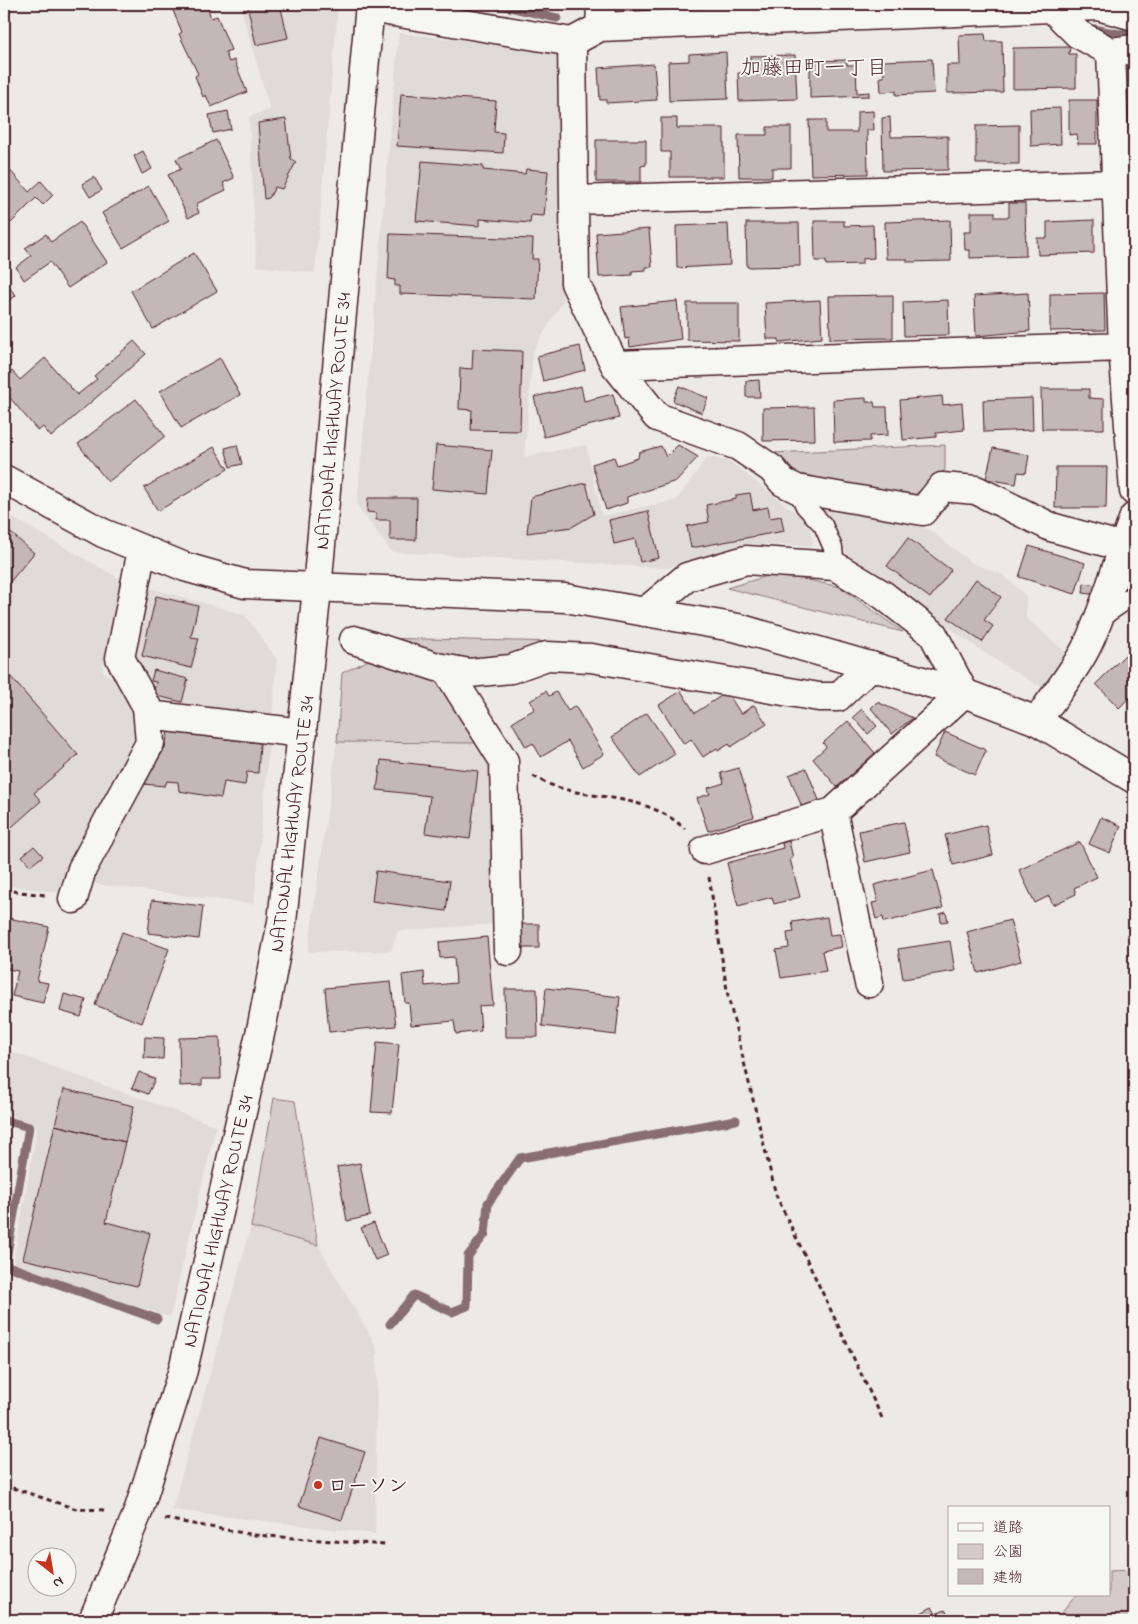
<svg xmlns="http://www.w3.org/2000/svg" width="1138" height="1624" viewBox="0 0 1138 1624" font-family="'Indie Flower','Klee One',sans-serif">
<style>
.built{fill:#e0dad8}
.green{fill:#d4cbca;stroke:#8f757a}
.lines{fill:none;stroke-linecap:round;stroke-linejoin:round}
.stream{stroke:#886e73;stroke-width:9}
.building{fill:#c4b7b7;stroke:#4a1f2b}
.service-casing{stroke:#4a1f2b;stroke-width:21}
.minor-casing{stroke:#4a1f2b;stroke-width:31}
.tertiary-casing{stroke:#4a1f2b;stroke-width:31}
.trunk-casing{stroke:#4a1f2b;stroke-width:31}
.path{stroke:#4a1f2b;stroke-width:3;stroke-dasharray:5 4;stroke-linecap:butt}
.service{stroke:#f6f6f2;stroke-width:18}
.minor{stroke:#f6f6f2;stroke-width:28}
.tertiary{stroke:#f6f6f2;stroke-width:28}
.trunk{stroke:#f6f6f2;stroke-width:28}
.poi-dot{fill:#c8321e;stroke:#f6f6f2;stroke-width:2}
.labels{text-anchor:middle;stroke-width:4;stroke-linejoin:round;paint-order:stroke}
.street-label{font-size:20px;fill:#4a1f2b;stroke:#f6f6f2}
.poi-label{font-size:20px;font-weight:bold;fill:#4a1f2b;stroke:#f6f6f2;text-anchor:start}
.neighbourhood-label{font-size:21px;fill:#4a1f2b;stroke:#f6f6f2}
</style>
<rect width="100%" height="100%" fill="#ece9e6"/>
<filter id="ink" filterUnits="userSpaceOnUse"><feTurbulence type="fractalNoise" baseFrequency=".02" numOctaves="2"/><feDisplacementMap in="SourceGraphic" scale="10" xChannelSelector="R" yChannelSelector="G"/><feConvolveMatrix kernelMatrix="1 2 1 2 8 2 1 2 1" color-interpolation-filters="sRGB"/></filter>
<g filter="url(#ink)">
<!-- built -->
<path class="built" d="M240,4H338L315,273L257,266L249,117L270,110Z
M538,4H574L573,11Z
M399,33L557,51L567,294L533,351L524,457L586,445L602,516L677,500L707,457L729,461L809,523L813,545L744,544L667,568L392,552L357,506Z
M817,504L928,529L972,563L1003,575L1026,596V618L1070,656L1045,690L983,652L835,545L829,518Z
M4,513L122,580L102,671L124,686L139,714L138,749L58,892L4,885Z
M146,587L245,615L277,660L254,904L88,883L160,741L129,645Z
M337,742L476,743L493,762L494,924L398,931L391,951L308,952Z
M4,1049L216,1126L170,1317L13,1265L37,1128L4,1112Z
M251,1227L318,1245L377,1348L375,1534L172,1510Z"/>
<!-- green -->
<path class="green" d="M945,445V470L912,497L795,476L773,453Z
M777,573L840,587L903,632L727,588Z
M376,638L563,642L479,666Z
M371,659L435,678L476,743L337,742L342,673Z
M274,1098L295,1101L318,1245L251,1227Z
M1134,1570V1620H1056L1076,1595H1109V1571Z"/>
<g class="lines">
<!-- stream -->
<path class="stream" d="M496,4L557,18
M1094,29L1119,34L1134,33
M4,1120L29,1127L5,1265L157,1319
M390,1324L414,1295L452,1312L467,1306L468,1256L485,1234L488,1203L520,1158L736,1120"/>
</g>
<!-- building -->
<path class="building" d="M167,4H212L213,6L208,9L211,18L217,16L231,50L225,52L229,62L234,60L247,92L211,107L206,95L203,97L195,76L198,74L179,34L182,32L171,6L168,7Z
M247,4H280L288,38L256,45Z
M985,34L986,41H1002L1003,92L947,93V65H960L959,35Z
M1070,47L1069,54H1076V88L1013,89V48Z
M726,52L728,99L669,101L668,62L689,61V54Z
M795,55L797,99L739,101L738,73L751,72L750,56Z
M932,59L934,93L896,95V91L881,92L880,77H884L883,61Z
M847,60V65H856L857,93L869,92V96L810,98V61Z
M654,64L657,100L606,103V100H600L598,68Z
M401,94L496,101L494,132L504,133L503,153L397,146Z
M1069,100H1097V144H1078L1077,134L1069,135Z
M1060,108L1061,144L1031,146L1030,109Z
M228,111L231,129L213,133L209,115Z
M873,111L874,130H867L868,174L811,175L809,120H826V132H857V112Z
M890,117L891,137L948,136V170L883,171L882,118Z
M661,118H677V128H724V177H670V152H661Z
M286,119L291,159L296,162L282,189L275,187L269,198L264,199L258,123Z
M1019,125V164H976V126Z
M767,127H791V168H772V177H739L738,135H767Z
M216,140L234,178L223,183L226,190L196,204L199,213L188,218L168,175L181,169L176,159Z
M596,140H646V165L641,166V182H596Z
M143,151L152,169L142,174L134,156Z
M422,161L483,166V170L525,174L526,169L548,171L544,216L531,215L530,223L480,219V226L416,221Z
M8,168L29,192L41,181L53,195L43,205L36,198L4,230V172Z
M94,177L102,190L90,197L82,184Z
M149,186L169,221L123,248L102,213Z
M1009,203H1025L1026,256L970,258V250H965L964,232H971V212H995V217H1009Z
M950,220L951,261L907,262V259H886L885,222Z
M1094,220V253L1038,255L1037,238H1047V222Z
M814,221H844V226L873,225L874,258L862,259V264L826,265V261H815Z
M80,222L107,262L68,288L50,262L24,280L16,267L31,256L25,248L46,234L51,242Z
M746,223H799L800,266L747,267Z
M728,224L730,265L677,268L676,226Z
M649,229L652,267H646V270L632,271V275L599,277L596,233Z
M390,234L533,239L532,259H538L536,299L400,294V286H395V280L388,279Z
M194,253L217,291L153,329L131,291Z
M4,282L16,295L11,300L4,292Z
M1028,293L1030,331L976,336L974,296Z
M1104,293L1105,330L1050,331V294Z
M893,295V338L830,339L829,296Z
M820,300L822,338L779,342V339H767L765,303Z
M948,300L949,335L904,336L903,302Z
M677,301L681,339L630,347L629,338L625,339L621,307Z
M687,303H739V341L687,340Z
M134,341L146,354L51,437L43,427L38,431L4,391V378L12,371L20,380L45,358L77,395L97,379L94,376Z
M580,346L585,370L543,381L537,356Z
M473,349L522,351L520,431L471,430L472,410L459,409L460,368L472,369Z
M220,358L240,395L181,428L160,391Z
M759,380L760,397H746V381Z
M581,386L584,401L613,394L619,418L544,437L534,397Z
M679,386L708,398L702,413L673,401Z
M1041,389H1089V398L1104,399V429H1042Z
M942,396L943,405L962,403L964,430L936,433V437L903,440L900,400Z
M866,398V402H874L875,407H887L888,435L870,436V441L834,442L833,400Z
M1032,398L1033,430L984,432L983,400Z
M136,399L165,436L108,482L78,444Z
M814,407L815,440L763,441V408Z
M237,445L242,464L230,467L225,448Z
M436,445L492,450L488,494L432,489Z
M678,445L698,457L676,481L627,497V503L606,510L592,464L614,457L617,465L638,458L639,452L661,446L666,457Z
M214,447L228,469L158,511L144,488Z
M993,448L1029,455L1026,473L1018,472L1016,484L986,479Z
M1056,467H1107L1106,508H1055Z
M586,483L594,514L572,527L527,533L531,497Z
M750,493L753,510L768,507L770,518L781,516L784,531L691,548L687,526L709,522L706,505L736,499V495Z
M368,498H417L416,540H390V520H376V513L367,512Z
M648,511L659,558L640,562L635,539L614,544L609,520Z
M4,527L34,553L4,589Z
M908,538L951,570L930,598L887,566Z
M1029,546L1085,563L1075,594L1019,577Z
M976,579L1001,597L984,620L993,626L982,642L948,618Z
M1084,583L1098,585L1097,595L1083,593Z
M156,596L198,606L191,637L199,638L191,668L142,656Z
M1134,646V693L1119,708L1096,684Z
M4,669L78,755L34,793L41,801L4,834Z
M154,670L188,679L182,702L153,695L156,682L151,681Z
M546,691L549,696L556,692L568,711L575,706L604,754L583,767L568,741L541,757L533,743L526,747L512,722L535,709L530,701Z
M681,691L695,713L727,692L741,714L754,705L767,724L731,747L729,744L718,751L717,748L703,757L691,739L684,744L659,705Z
M877,702L913,718L892,734L871,708Z
M862,709L877,726L868,734L853,717Z
M647,713L675,754L640,777L612,737Z
M848,721L875,753L837,787L813,759L826,747L823,743Z
M168,732L260,743L258,773L247,772L245,785L224,782L221,798L179,791L178,782L167,781L165,786L143,784L165,748Z
M945,732L986,750L975,775L934,757Z
M381,760L478,771L470,839L425,833L430,796L377,790Z
M739,768L754,817L708,831L697,798L710,794L708,788L724,783L721,773Z
M806,768L819,800L802,807L789,775Z
M1101,817L1121,826L1110,853L1089,844Z
M904,822L910,852L865,862L859,831Z
M986,825L993,855L953,865L945,835Z
M789,841L793,858L790,859L800,897L774,904L772,897L738,906L727,863L783,848L782,843Z
M1080,842L1097,877L1074,888L1076,894L1053,905L1049,896L1035,903L1019,870Z
M34,846L43,856L30,866L22,856Z
M933,870L943,908L884,922L883,917L876,919L872,903L878,902L874,885Z
M376,871L450,881L446,911L372,901Z
M152,900L203,906L199,939L148,933Z
M946,912L948,921L941,922L940,914Z
M4,917L49,927L37,981L48,983L43,1003L12,996L18,971L4,968Z
M827,917L830,935L840,934L842,947L822,951L826,971L781,978L776,950L789,948L787,933L794,932L792,922Z
M1010,920L1021,961L978,973L967,932Z
M521,924H539V948H521Z
M122,932L169,949L142,1023L95,1005Z
M487,937L493,1005L479,1006L481,1031L456,1034L454,1021L411,1025L409,1003H405L402,975L424,972L425,986L456,983L454,957L440,958L439,942Z
M950,941L955,971L903,979L898,949Z
M391,982L396,1026L329,1032L325,988Z
M546,988L620,997L616,1035L542,1026Z
M505,989H537L538,1037H506Z
M64,994L86,1000L81,1017L60,1011Z
M145,1037L164,1038L163,1059L144,1058Z
M220,1037L221,1079H202V1085L180,1086L179,1038Z
M377,1042L399,1044L392,1113L371,1112Z
M139,1072L155,1079L148,1094L132,1088Z
M64,1089L134,1106L125,1142L55,1125Z
M55,1125L125,1142L106,1222L150,1233L137,1286L23,1259Z
M360,1163L370,1216L347,1221L337,1167Z
M374,1223L387,1255L375,1260L361,1228Z
M321,1438L365,1452L342,1520L299,1506Z
M932,1607L936,1614L945,1610L951,1620H908Z"/>
<g class="lines">
<defs>
<path id="service" d="M797,489L805,506L823,525L833,548L835,566
M1100,618L1134,595"/>
<path id="minor" d="M1048,4L1078,34L1111,52L1134,49
M370,8L572,42
M600,27L601,4
M1111,52L1123,347L1134,491
M574,200L1116,184
M615,365L1123,347
M1123,547L1051,527L976,490L942,487L923,511L797,489L783,482L772,469L738,446L657,417L615,365L575,283L572,42L600,27L1098,6L1134,16
M645,612L687,577L746,560L835,566L883,595L933,634L964,693L833,812L869,983
M354,640L437,667L469,673L511,669L547,656L591,658L819,697H838L871,666
M446,669L504,761L508,951
M148,715L303,733
M1037,721C1053,697 1076,670 1088,644C1107,603 1118,559 1134,517
M705,850L833,812
M73,899L82,869L150,743L147,707L120,658L142,550"/>
<path id="tertiary" d="M4,479L103,533L185,567L245,584L565,598L738,628L964,693L1037,721L1134,779"/>
<path id="trunk" d="M93,1620L138,1512L183,1370L262,1025L282,922L317,589L370,4"/>
</defs>
<!-- service casing -->
<use href="#service" class="service-casing"/>
<!-- minor casing -->
<use href="#minor" class="minor-casing"/>
<!-- tertiary casing -->
<use href="#tertiary" class="tertiary-casing"/>
<!-- trunk casing -->
<use href="#trunk" class="trunk-casing"/>
<!-- path -->
<path class="path" d="M533,776C580,805 640,787 685,829
M709,877L728,996L776,1195L883,1420
M4,890L45,895
M4,1485L76,1509L107,1510
M165,1519L255,1535L385,1545"/>
<!-- service -->
<use href="#service" class="service"/>
<!-- minor -->
<use href="#minor" class="minor"/>
<!-- tertiary -->
<use href="#tertiary" class="tertiary"/>
<!-- trunk -->
<use href="#trunk" class="trunk"/>
</g>
</g>
<!-- markers -->
<circle class="poi-dot" cx="318" cy="1485" r="5"/>
<g class="labels">
<!-- street labels -->
<g class="street-label">
<text transform="translate(332 421) rotate(-85)" y="7">NATIONAL HIGHWAY ROUTE 34</text>
<text transform="translate(291 824) rotate(-83)" y="7">NATIONAL HIGHWAY ROUTE 34</text>
<text transform="translate(217 1221) rotate(-77)" y="7">NATIONAL HIGHWAY ROUTE 34</text>
</g>
<!-- poi labels -->
<g class="poi-label">
<text x="328" y="1492">ローソン</text>
</g>
<!-- neighbourhood labels -->
<g class="neighbourhood-label">
<text x="814" y="74">加藤田町一丁目</text>
</g>
</g>
<!-- margin -->
<rect width="1138" height="1624" fill="none" stroke="#f6f6f2" stroke-width="20"/>
<rect x="10" y="10" width="1118" height="1604" fill="none" stroke="#4a1f2b" stroke-width="2" filter="url(#ink)"/>
<!-- legend -->
<rect x="948" y="1506" width="162" height="90" fill="#f6f6f2" stroke="#b1a0a2"/>
<rect x="958" y="1523" width="25" height="8" fill="#f6f6f2" stroke="#b1a0a2"/>
<text x="993" y="1532" font-size="15" fill="#4a1f2b">道路</text>
<rect x="958" y="1544" width="25" height="15" fill="#d4cbca" stroke="#b1a0a2"/>
<text x="993" y="1556" font-size="15" fill="#4a1f2b">公園</text>
<rect x="958" y="1569" width="25" height="15" fill="#c4b7b7" stroke="#b1a0a2"/>
<text x="993" y="1582" font-size="15" fill="#4a1f2b">建物</text>
<!-- north arrow -->
<g transform="translate(52 1572) rotate(149)"><circle r="24" fill="#f6f6f2" stroke="#b1a0a2"/>
<path d="M0-4L9 19L0 12L-9 19Z" fill="#c8321e"/>
<text y="-8" font-size="14" font-weight="bold" text-anchor="middle" fill="#4a1f2b">N</text>
</g>
</svg>
